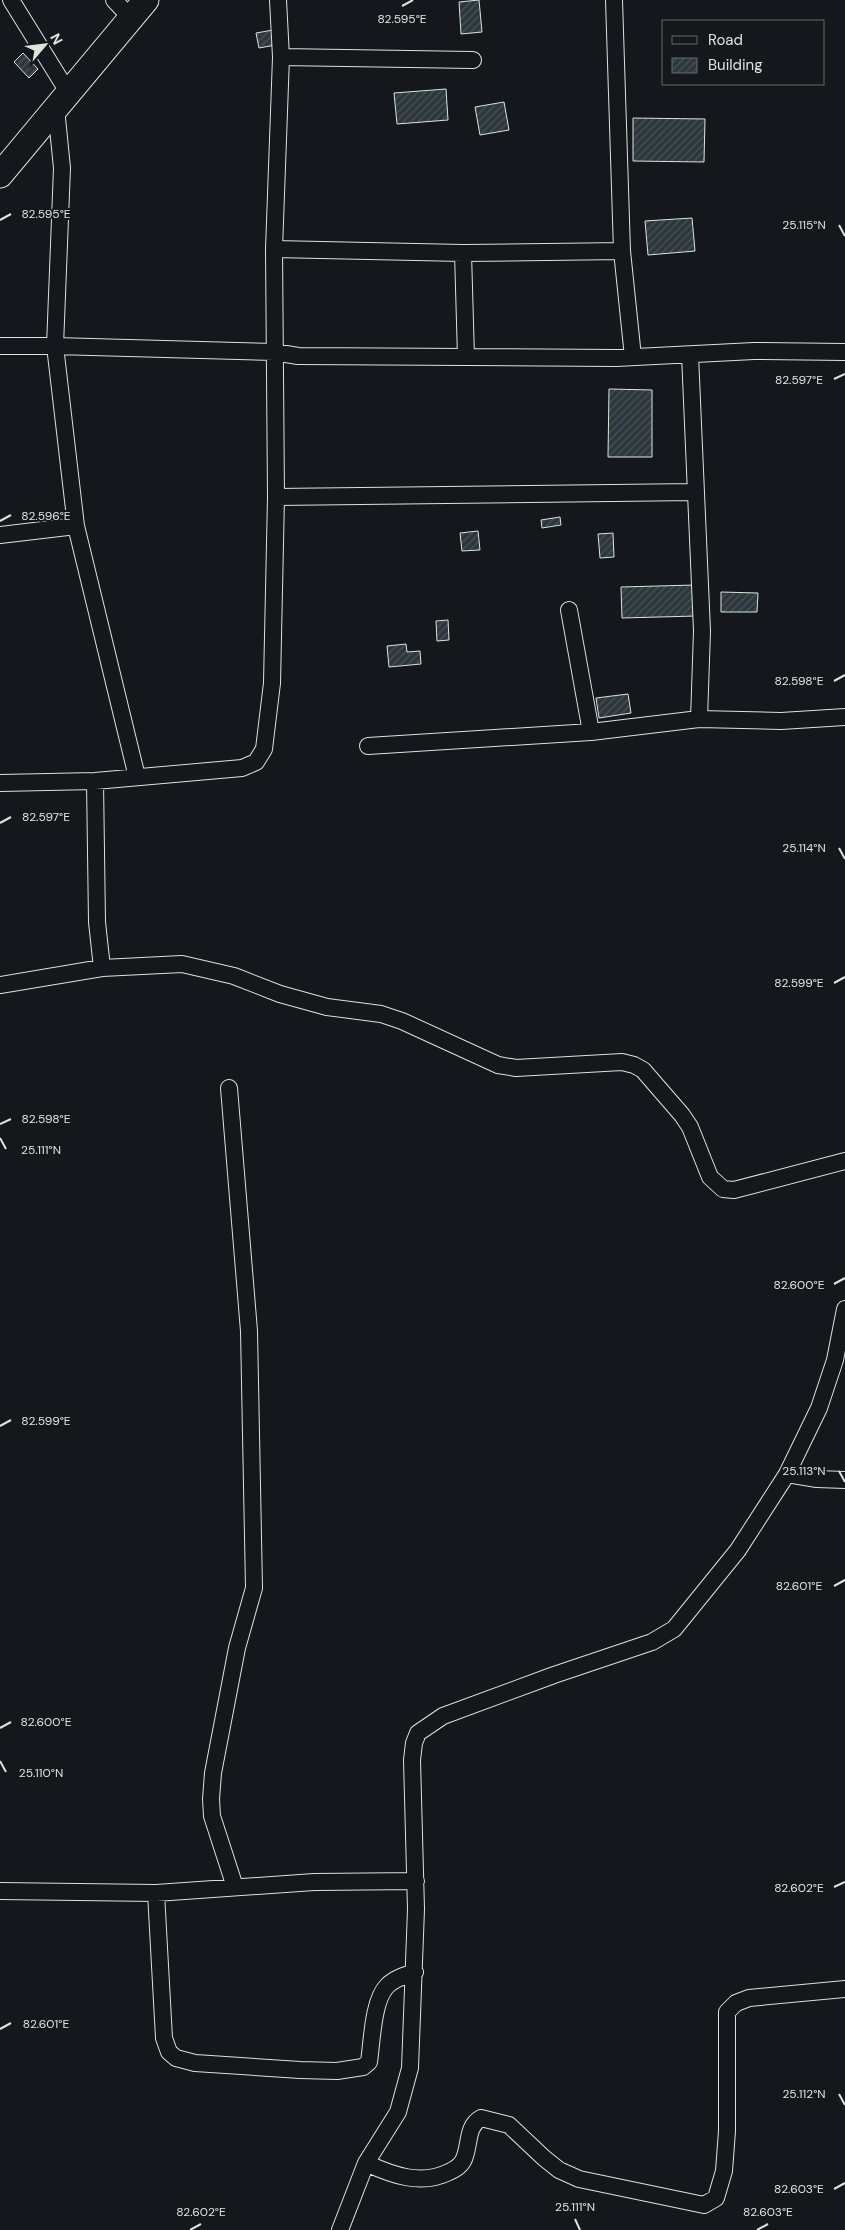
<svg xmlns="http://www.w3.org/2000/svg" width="845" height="2230" viewBox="0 0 845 2230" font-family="'DM Sans',sans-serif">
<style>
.building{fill:url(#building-hatch);stroke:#d8e6dc}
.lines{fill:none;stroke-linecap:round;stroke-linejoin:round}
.minor-casing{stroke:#d8e6dc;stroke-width:18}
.primary-casing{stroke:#d8e6dc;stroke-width:27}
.minor{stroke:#14181c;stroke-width:16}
.primary{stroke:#14181c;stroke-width:25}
.ticks{fill:none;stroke:#d8e6dc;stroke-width:2}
.ticks-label{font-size:12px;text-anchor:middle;fill:#d8e6dc;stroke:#14181c;stroke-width:4;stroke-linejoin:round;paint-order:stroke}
</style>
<defs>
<pattern id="building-hatch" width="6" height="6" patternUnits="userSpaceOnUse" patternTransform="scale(1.25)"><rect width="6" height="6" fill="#2c363c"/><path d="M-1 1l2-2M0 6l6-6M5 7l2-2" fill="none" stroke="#4a5358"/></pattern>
</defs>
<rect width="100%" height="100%" fill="#14181c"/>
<!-- building -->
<path class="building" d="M479,0L482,32L461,34L459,2Z
M273,30L276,45L259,48L256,33Z
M23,53L38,69L29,78L14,62Z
M446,89L448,120L397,124L394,93Z
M504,102L509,130L480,135L475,107Z
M633,118L705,119L704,162L633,161Z
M692,218L695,251L648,255L645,221Z
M609,389L652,390V457H608Z
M560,517L561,525L542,528L541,520Z
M478,531L480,550L462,551L460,533Z
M613,533L614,557L600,558L598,534Z
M695,585L696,616L622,618L621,587Z
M721,592L758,593L757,612H721Z
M448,620L449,640L437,641L436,621Z
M406,644L407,652L420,651L421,664L389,667L387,646Z
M628,694L631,713L599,718L596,698Z"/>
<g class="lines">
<defs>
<path id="minor" d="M11,0L68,92
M114,0L131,18
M614,0L622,251L633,357
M281,57L473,60
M56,108L62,168L55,346L76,526L137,777
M274,249L463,253L622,251
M463,253L466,357
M0,346H55L274,352L298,356L616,358L754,351L845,352
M690,355L702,631L699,719
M276,497L695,492
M0,535L76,526
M569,610L591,732
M368,746L591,732L699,719L781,721L845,717
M95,781L97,922L102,968
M0,783L95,781L242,768L256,762L264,749L272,683L276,497L274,249L281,57L278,0
M0,985L102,968L182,964L234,976L280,994L327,1007L381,1014L402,1021L498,1065L516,1068L622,1062L634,1065L643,1070L682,1115L690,1127L710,1177L723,1189L734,1190L845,1161
M229,1088L249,1331L254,1588L237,1648L213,1773L211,1799L212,1816L235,1887
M787,1474L817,1479L845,1480
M0,1891L156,1893L314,1882L416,1881
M156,1893L164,2038L169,2052L176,2058L195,2063L300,2070L337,2071L363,2067L369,2062C372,2041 373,2000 387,1986C395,1978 406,1975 415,1972
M366,2163C392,2175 421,2186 449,2172C456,2169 463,2164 465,2156C470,2142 467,2126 481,2118L509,2125L544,2158L559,2170L579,2179L704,2205L716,2198L724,2171L727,2131V2012L736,2003L749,1998L845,1989
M340,2230L366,2163L398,2112L410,2068L416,1909L412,1760L414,1743L418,1733L443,1716L554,1675L652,1642L674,1629L738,1550L787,1474L819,1408L835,1360L845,1309"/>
<path id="primary" d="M0,175L146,0"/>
</defs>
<!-- minor casing -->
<use href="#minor" class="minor-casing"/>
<!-- primary casing -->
<use href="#primary" class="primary-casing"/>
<!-- minor -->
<use href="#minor" class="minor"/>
<!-- primary -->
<use href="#primary" class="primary"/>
</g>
<!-- ticks -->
<path class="ticks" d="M402,6L413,0M0,220L11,214M839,225L845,236M834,379L845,374M0,521L11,515M834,681L845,675M0,823L11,817M839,848L845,859M834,983L845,977M0,1124L11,1119M0,1138L6,1149M834,1284L845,1278M0,1426L11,1420M839,1471L845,1482M834,1586L845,1580M0,1728L11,1722M0,1761L6,1772M834,1887L845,1882M0,2029L11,2023M839,2094L845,2105M834,2189L845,2183M575,2219L580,2230M190,2230L201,2224M757,2230L768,2224"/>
<g class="ticks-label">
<text x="402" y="23">82.595°E</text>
<text x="46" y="218">82.595°E</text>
<text x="804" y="229">25.115°N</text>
<text x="799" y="384">82.597°E</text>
<text x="46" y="520">82.596°E</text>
<text x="799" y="685">82.598°E</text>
<text x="46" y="821">82.597°E</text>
<text x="804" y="852">25.114°N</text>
<text x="799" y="987">82.599°E</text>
<text x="46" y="1123">82.598°E</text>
<text x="41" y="1154">25.111°N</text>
<text x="799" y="1289">82.600°E</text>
<text x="46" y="1425">82.599°E</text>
<text x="804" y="1475">25.113°N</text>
<text x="799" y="1590">82.601°E</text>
<text x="46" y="1726">82.600°E</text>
<text x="41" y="1777">25.110°N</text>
<text x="799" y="1892">82.602°E</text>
<text x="46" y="2028">82.601°E</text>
<text x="804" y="2098">25.112°N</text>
<text x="799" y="2193">82.603°E</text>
<text x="575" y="2211">25.111°N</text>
<text x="201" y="2216">82.602°E</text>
<text x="768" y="2216">82.603°E</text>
</g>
<!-- legend -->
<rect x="662" y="20" width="162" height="65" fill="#14181c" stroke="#626a69"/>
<rect x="672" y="36" width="25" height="8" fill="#14181c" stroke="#626a69"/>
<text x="708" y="45" font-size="15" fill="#d8e6dc">Road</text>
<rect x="672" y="58" width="25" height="15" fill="url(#building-hatch)" stroke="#626a69"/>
<text x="708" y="70" font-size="15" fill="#d8e6dc">Building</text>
<!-- north arrow -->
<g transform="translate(45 45) rotate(62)" stroke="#14181c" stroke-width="4" paint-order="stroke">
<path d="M0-4L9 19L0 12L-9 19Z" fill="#d8e6dc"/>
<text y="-8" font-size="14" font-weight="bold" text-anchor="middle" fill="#d8e6dc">N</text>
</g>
</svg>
